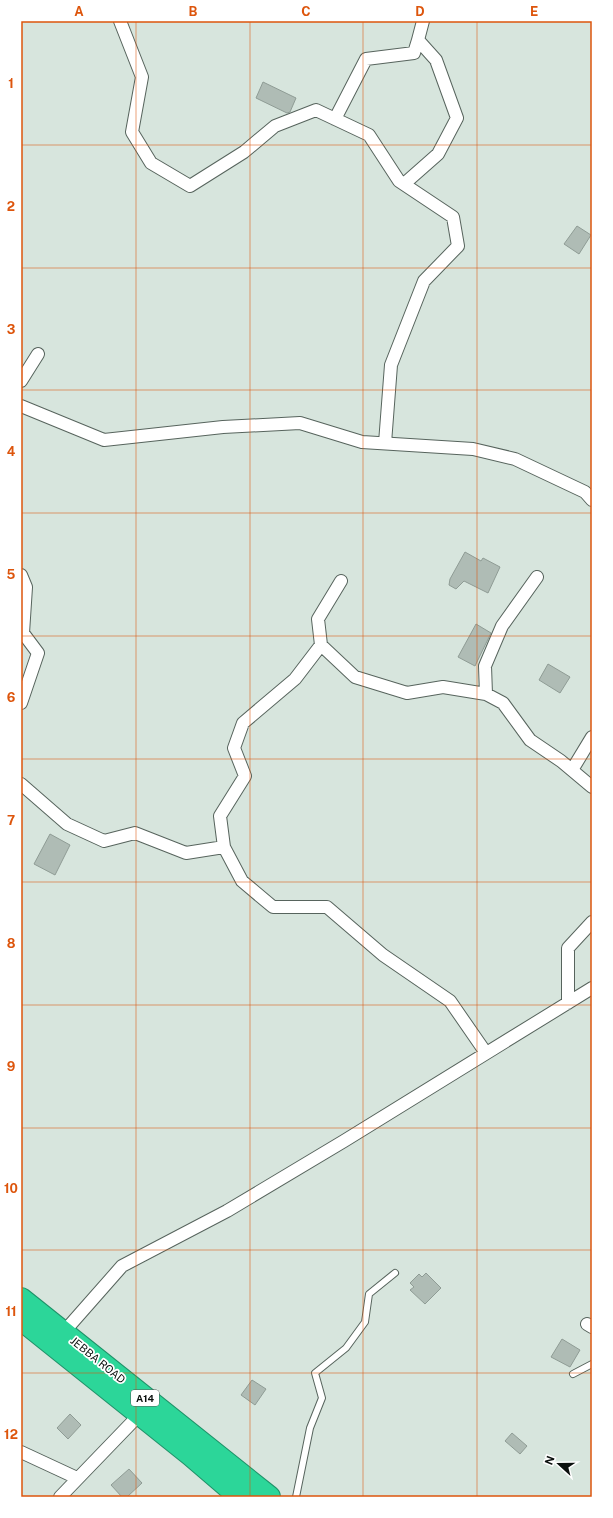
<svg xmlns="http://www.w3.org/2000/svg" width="613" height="1518" viewBox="0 0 613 1518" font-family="'Public Sans',sans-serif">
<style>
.building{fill:#afbcb5;stroke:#8f9c95}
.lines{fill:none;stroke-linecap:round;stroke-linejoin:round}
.lane-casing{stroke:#57645d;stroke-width:8}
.street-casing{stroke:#57645d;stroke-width:14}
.highway-casing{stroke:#209168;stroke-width:24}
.lane{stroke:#fff;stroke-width:6}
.street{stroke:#fff;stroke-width:12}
.highway{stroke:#2cd699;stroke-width:22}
.grid{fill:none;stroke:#dd550c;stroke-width:1;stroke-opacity:0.55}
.labels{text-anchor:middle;stroke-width:3.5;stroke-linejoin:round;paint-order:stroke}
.shield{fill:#fff;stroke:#545856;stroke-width:1}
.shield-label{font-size:10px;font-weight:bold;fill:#0b100e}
.street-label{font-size:11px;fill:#0b100e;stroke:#fff}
.neatline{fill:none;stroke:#dd550c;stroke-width:1.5}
.grid-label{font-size:13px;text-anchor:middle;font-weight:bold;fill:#dd550c}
</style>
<rect width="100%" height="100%" fill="#d7e5dd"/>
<!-- building -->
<path class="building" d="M263,82L296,98L290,112L287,113L256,98Z
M577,226L591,235L579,254L564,244Z
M465,552L481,561L483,558L500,567L488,593L464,581L456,589L449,585L450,579Z
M476,624L491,633L475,666L458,657Z
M548,664L570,677L560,693L539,680Z
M50,834L70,845L55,875L34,864Z
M426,1273L441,1288L425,1304L410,1290L414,1287L410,1283L419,1274L422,1277Z
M562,1339L580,1350L570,1367L551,1357Z
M252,1380L266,1389L255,1405L241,1395Z
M70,1414L81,1425L68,1439L57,1428Z
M512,1433L527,1446L520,1454L505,1441Z
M129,1469L142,1483L127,1497H122L111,1485Z"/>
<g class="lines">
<defs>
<path id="lane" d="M573,1374L592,1364
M296,1497L310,1428L322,1398L315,1373L346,1348L365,1322L369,1294L395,1273"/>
<path id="street" d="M120,21L142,77L132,132L151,163L190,186L244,152L275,126L316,110L369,135L399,181L453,217L458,246L424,281L391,365L385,443
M335,119L366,59L414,53L418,40
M404,184L438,154L457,118L436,60L418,40L423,21
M21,381L38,354
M21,406L104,440L223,427L300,423L362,442L473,449L515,459L585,492L592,500
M21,575L26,587L23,633L38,653L21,703
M341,581L318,619L321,645L355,677L407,693L443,687L486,694L503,703L530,740L561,761L592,787
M486,694L485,666L502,626L537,577
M572,770L592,737
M21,784L67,824L104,841L135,833L186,853L224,847L220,816L245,776L234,748L243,723L295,679L321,645
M224,847L242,881L273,907H327L383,955L450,1001L486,1053
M568,1003V948L592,922
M587,1324L592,1327
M63,1333L122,1266L227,1211L344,1141L592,988
M21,1452L77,1478
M60,1497L140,1414"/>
<path id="highway" d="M21,1299L269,1497
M21,1319L191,1455L240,1497"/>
</defs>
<!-- lane casing -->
<use href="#lane" class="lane-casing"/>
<!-- street casing -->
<use href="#street" class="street-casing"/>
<!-- highway casing -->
<use href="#highway" class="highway-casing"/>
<!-- lane -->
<use href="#lane" class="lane"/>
<!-- street -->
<use href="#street" class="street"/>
<!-- highway -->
<use href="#highway" class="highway"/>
</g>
<!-- grid -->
<path class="grid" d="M136,21V1497M250,21V1497M363,21V1497M477,21V1497M21,145H592M21,268H592M21,390H592M21,513H592M21,636H592M21,759H592M21,882H592M21,1005H592M21,1128H592M21,1250H592M21,1373H592"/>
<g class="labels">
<!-- shield labels -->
<rect class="shield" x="131" y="1390" width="28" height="16" rx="3"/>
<g class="shield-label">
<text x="145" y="1402">A14</text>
</g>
<!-- street labels -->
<g class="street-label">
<text transform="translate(98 1360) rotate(39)" y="4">JEBBA ROAD</text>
</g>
</g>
<!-- border -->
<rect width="613" height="1518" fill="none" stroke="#ffffff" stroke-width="44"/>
<!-- north arrow -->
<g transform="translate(559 1464) rotate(291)" stroke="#ffffff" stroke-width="3" paint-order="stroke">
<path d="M0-3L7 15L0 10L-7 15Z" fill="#0b100e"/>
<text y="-6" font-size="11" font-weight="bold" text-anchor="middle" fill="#0b100e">N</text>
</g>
<rect x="22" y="22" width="569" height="1474" class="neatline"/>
<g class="grid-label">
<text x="79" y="16">A</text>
<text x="193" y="16">B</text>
<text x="306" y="16">C</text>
<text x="420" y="16">D</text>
<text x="534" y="16">E</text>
<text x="11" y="88">1</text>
<text x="11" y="211">2</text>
<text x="11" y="334">3</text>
<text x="11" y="456">4</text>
<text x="11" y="579">5</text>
<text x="11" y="702">6</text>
<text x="11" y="825">7</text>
<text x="11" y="948">8</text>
<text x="11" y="1071">9</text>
<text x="11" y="1193">10</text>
<text x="11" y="1316">11</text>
<text x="11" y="1439">12</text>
</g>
</svg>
